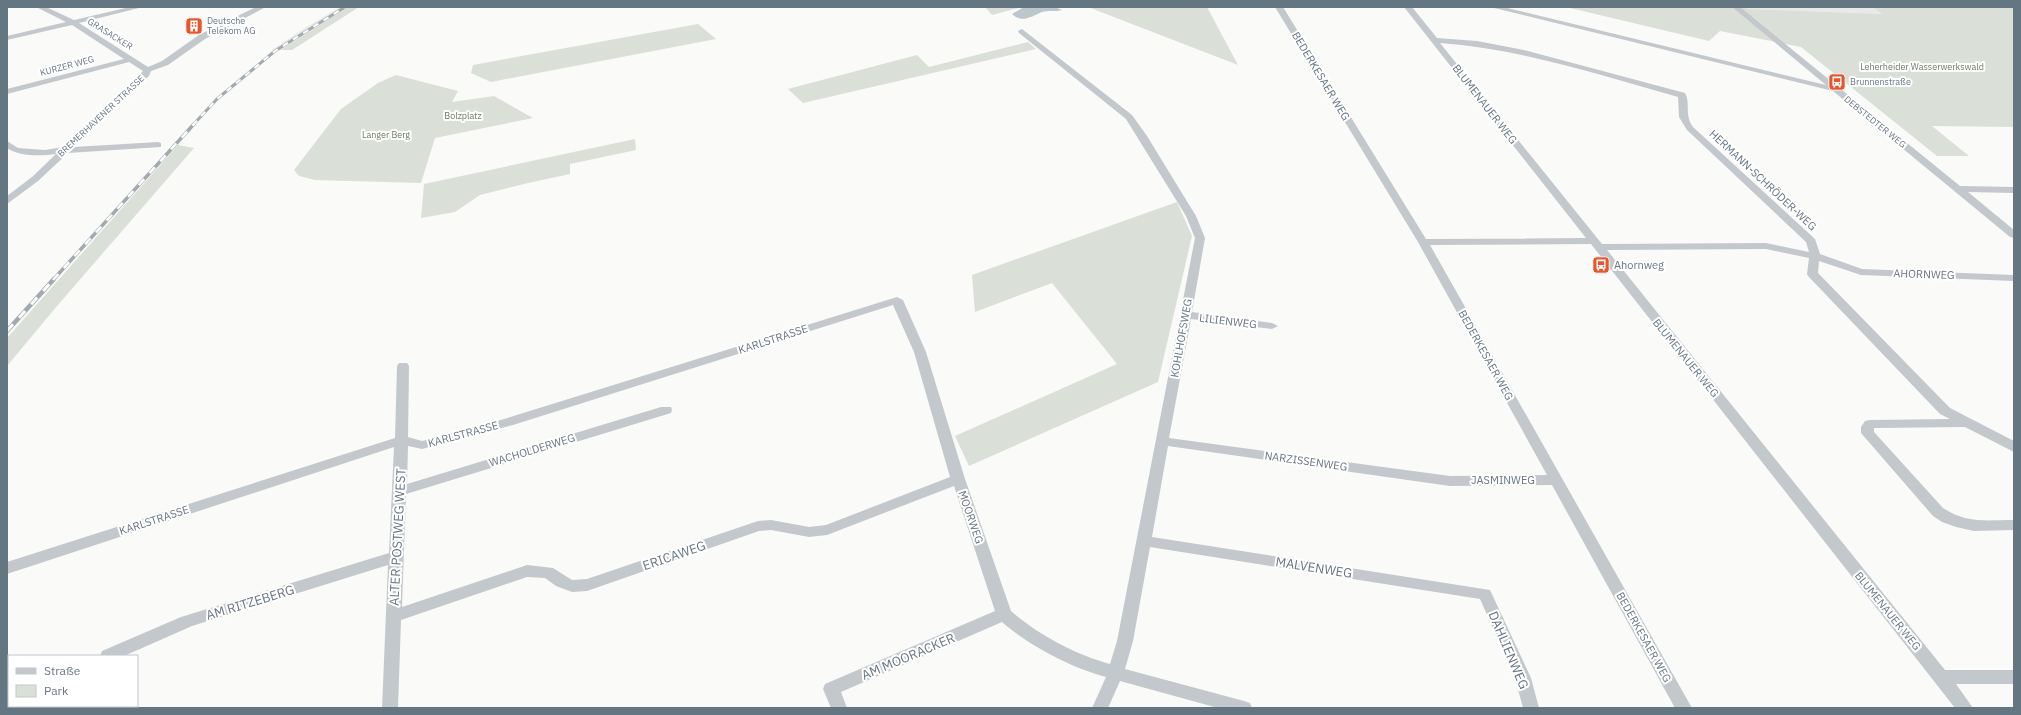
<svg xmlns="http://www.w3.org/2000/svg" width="2021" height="715" viewBox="0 0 2021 715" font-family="'IBM Plex Sans',sans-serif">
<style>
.built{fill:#e8e9e9}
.green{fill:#dadfd7}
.water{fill:#bbc7cb}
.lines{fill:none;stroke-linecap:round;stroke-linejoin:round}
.minor{fill:#c3c8cc;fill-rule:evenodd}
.rail-far2-casing{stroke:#a2aab0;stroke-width:3}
.rail-far1-casing{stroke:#a2aab0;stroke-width:3.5}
.rail-casing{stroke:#a2aab0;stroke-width:4.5}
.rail-far2{stroke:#fff;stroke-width:2;stroke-dasharray:6;stroke-linecap:butt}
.rail-far1{stroke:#fff;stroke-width:2.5;stroke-dasharray:8;stroke-linecap:butt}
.rail{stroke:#fff;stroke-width:3;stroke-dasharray:9;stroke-linecap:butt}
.labels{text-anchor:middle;stroke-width:4;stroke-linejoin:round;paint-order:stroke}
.far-poi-label{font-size:9px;fill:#657683;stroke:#fff;text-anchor:start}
.far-street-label{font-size:9px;fill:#657683;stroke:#fff}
.far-park-label{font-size:9px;fill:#687a64;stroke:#fff}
.street-label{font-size:11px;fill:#657683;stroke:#fff}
.poi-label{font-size:11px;fill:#657683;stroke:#fff;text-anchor:start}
.near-street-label{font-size:13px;fill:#657683;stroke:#fff}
</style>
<rect width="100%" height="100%" fill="#fafaf8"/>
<!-- built -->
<path class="built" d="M340,7H348L281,50H272L305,28Z
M1745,7H1873L1883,14L1748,9Z"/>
<!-- green -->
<path class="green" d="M348,7H359L292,50H281Z
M985,7H1022L992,15Z
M1088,7H1207L1238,65Z
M1566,7H1745L1748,9L1882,14L1873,7H2014V127L1932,126L1969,156H1937L1801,47L1720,31L1709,41Z
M698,24L716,39L491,82L471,73L473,65Z
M1028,42L1036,49L803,103L788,89L917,55L929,67Z
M396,75L458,91L452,102L494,96L533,118L435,138L421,183L315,180L299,176L294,170L341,109L378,83Z
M635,139L636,150L570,164V174L528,183L480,195L455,212L421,218L424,184Z
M178,145L194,148L57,306L7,366V338Z
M1177,202L1192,236L1158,382L969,466L955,436L1117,364L1052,283L975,312L972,275Z"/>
<!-- water -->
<path class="water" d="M1024,7H1055L1062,10C1055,12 1048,10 1042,12C1032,16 1022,24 1012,14Z"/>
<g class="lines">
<!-- minor -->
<path class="minor" d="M36,7H46L74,20L130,7H143L79,23L148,67L162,61L199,35L256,7H266L205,39L168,65L151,71L149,76L74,147L158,142L161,143V147L68,153L38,181L7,204V196L32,177L56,154C41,156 20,157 7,148V141L18,148L45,150L63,147L143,71L129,62L7,94V89L124,59L72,25L7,40V36L66,22Z
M1275,7H1283L1426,239L1586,238L1404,7H1412L1437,38L1477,41L1524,50L1685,93C1691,104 1684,114 1693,127L1815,239L1820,254L1862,269L2014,275V281L1861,275L1819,261L1818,273L1950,408L2014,441V452L1965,427L1874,428V432L1943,508C1967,524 1987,520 2014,520V530L1974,531L1956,527L1942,522L1933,516L1861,433V427L1865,421L1870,420L1950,419L1940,414L1808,276L1807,274L1809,258L1766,249L1607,250L1945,670H2014V684H1956L1973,708H1955L1591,244L1430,245L1692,708H1675L1552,485L1450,486L1168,446L1152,537L1490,590L1531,678L1539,708H1523L1515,678L1480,599L1150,547L1133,641L1125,669L1244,701L1250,703L1252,708H1218L1120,681L1108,708H1092L1106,677C1072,668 1028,645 1002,622L841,692L847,708H831L823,689L825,684L995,611L954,486L827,535L809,537L771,530L759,531L587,591L572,592L556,586L545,578L527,577L401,620L398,708H382L388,565L192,626L124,656H100L102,651L181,617L389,553L394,447L7,574V562L395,438L397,366L399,363H407L409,366L408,437L422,441L504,419L897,297L903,300L926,352L965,479L1011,611C1037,634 1076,655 1110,664L1117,641L1195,238L1186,216L1126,119L1019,33L1018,31L1022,29L1132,115L1147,136L1196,216L1205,238L1192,312L1272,323L1278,326L1272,329L1191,319L1169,438L1450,476L1547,475L1418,242ZM1440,43C1522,49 1600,75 1678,97L1679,117L1687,130L1806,242L1809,252L1766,243L1602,244ZM893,305L914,352L950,477L826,525L809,527L771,520L758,521L587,579L572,580L553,568L527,565L402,607L406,494L671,413L672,410L671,407H661L407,484L408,446L422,449L513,425Z
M1490,7H1503L1826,85L1732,7H1740L1960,186L2014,187V193L1968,192L2014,230V238L2010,237L1833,91Z"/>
<defs>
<path id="rail-far2" d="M193,125L217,99L275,51L345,7"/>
<path id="rail-far1" d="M53,280L194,124"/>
<path id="rail" d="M7,331L54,279"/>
</defs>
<!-- rail-far2 casing -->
<use href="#rail-far2" class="rail-far2-casing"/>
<!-- rail-far1 casing -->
<use href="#rail-far1" class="rail-far1-casing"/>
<!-- rail casing -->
<use href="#rail" class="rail-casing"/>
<!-- rail-far2 -->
<use href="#rail-far2" class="rail-far2"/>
<!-- rail-far1 -->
<use href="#rail-far1" class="rail-far1"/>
<!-- rail -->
<use href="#rail" class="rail"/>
</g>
<!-- icons -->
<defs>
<symbol id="building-square" viewBox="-11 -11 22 22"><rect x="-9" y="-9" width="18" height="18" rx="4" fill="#e4572e" stroke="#fff"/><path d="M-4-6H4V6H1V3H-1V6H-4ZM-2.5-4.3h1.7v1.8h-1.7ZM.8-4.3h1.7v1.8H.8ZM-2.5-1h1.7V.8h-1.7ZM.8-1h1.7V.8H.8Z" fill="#fff"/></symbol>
<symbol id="bus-square" viewBox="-11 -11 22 22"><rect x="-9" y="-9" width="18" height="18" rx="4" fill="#e4572e" stroke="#fff"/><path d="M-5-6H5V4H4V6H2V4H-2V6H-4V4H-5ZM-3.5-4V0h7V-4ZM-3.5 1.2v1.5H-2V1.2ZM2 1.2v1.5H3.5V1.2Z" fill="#fff"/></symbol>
</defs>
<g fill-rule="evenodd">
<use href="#building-square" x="184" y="16" width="20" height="20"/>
<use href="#bus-square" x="1827" y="72" width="20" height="20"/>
<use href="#bus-square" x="1591" y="255" width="20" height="20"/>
</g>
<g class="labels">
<!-- far-poi labels -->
<g class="far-poi-label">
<text x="207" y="24">Deutsche<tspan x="207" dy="10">Telekom AG</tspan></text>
<text x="1850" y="85">Brunnenstraße</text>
</g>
<!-- far-street labels -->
<g class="far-street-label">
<text transform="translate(110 34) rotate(32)" y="3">GRASACKER</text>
<text transform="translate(67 66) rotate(-15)" y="3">KURZER WEG</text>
<text transform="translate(101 116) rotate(-43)" y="3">BREMERHAVENER STRASSE</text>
<text transform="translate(1875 122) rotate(39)" y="3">DEBSTEDTER WEG</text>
</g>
<!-- far-park labels -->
<g class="far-park-label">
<text x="1922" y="70">Leherheider Wasserwerkswald</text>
<text x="463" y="119">Bolzplatz</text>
<text x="386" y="138">Langer Berg</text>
</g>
<!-- street labels -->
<g class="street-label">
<text transform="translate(1321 76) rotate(59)" y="4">BEDERKESAER WEG</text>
<text transform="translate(1485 104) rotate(52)" y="4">BLUMENAUER WEG</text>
<text transform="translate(1763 180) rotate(43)" y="4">HERMANN-SCHRÖDER-WEG</text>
<text transform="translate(1924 274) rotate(2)" y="4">AHORNWEG</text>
<text transform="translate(1228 321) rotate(7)" y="4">LILIENWEG</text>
<text transform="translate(1181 338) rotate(-80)" y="4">KOHLHOFSWEG</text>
<text transform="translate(773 339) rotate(-18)" y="4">KARLSTRASSE</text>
<text transform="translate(1486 355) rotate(61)" y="4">BEDERKESAER WEG</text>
<text transform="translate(1686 358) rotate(51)" y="4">BLUMENAUER WEG</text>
<text transform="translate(463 434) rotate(-15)" y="4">KARLSTRASSE</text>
<text transform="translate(532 450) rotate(-17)" y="4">WACHOLDERWEG</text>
<text transform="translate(1306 461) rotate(8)" y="4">NARZISSENWEG</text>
<text x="1503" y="484">JASMINWEG</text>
<text transform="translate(971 517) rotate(71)" y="4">MOORWEG</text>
<text transform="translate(154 520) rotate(-18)" y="4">KARLSTRASSE</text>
<text transform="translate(1888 611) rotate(51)" y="4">BLUMENAUER WEG</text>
<text transform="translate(1644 637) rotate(61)" y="4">BEDERKESAER WEG</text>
</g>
<!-- poi labels -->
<g class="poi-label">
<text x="1614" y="269">Ahornweg</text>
</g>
<!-- near-street labels -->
<g class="near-street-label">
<text transform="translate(397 537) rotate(-87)" y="5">ALTER POSTWEG WEST</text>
<text transform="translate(674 555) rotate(-19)" y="5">ERICAWEG</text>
<text transform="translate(1314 567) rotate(9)" y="5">MALVENWEG</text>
<text transform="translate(250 602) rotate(-17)" y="5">AM RITZEBERG</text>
<text transform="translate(1509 650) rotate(67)" y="5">DAHLIENWEG</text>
<text transform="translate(908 656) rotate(-23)" y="5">AM MOORACKER</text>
</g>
</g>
<!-- border -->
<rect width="2021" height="715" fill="none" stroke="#657683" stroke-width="16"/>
<!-- legend -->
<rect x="8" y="655" width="130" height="52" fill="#ffffff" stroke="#c1c8cd"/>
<rect x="16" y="668" width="20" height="6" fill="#c3c8cc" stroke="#c1c8cd"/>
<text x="44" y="675" font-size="12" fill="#657683">Straße</text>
<rect x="16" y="685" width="20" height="12" fill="#dadfd7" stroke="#c1c8cd"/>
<text x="44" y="695" font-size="12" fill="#657683">Park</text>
</svg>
